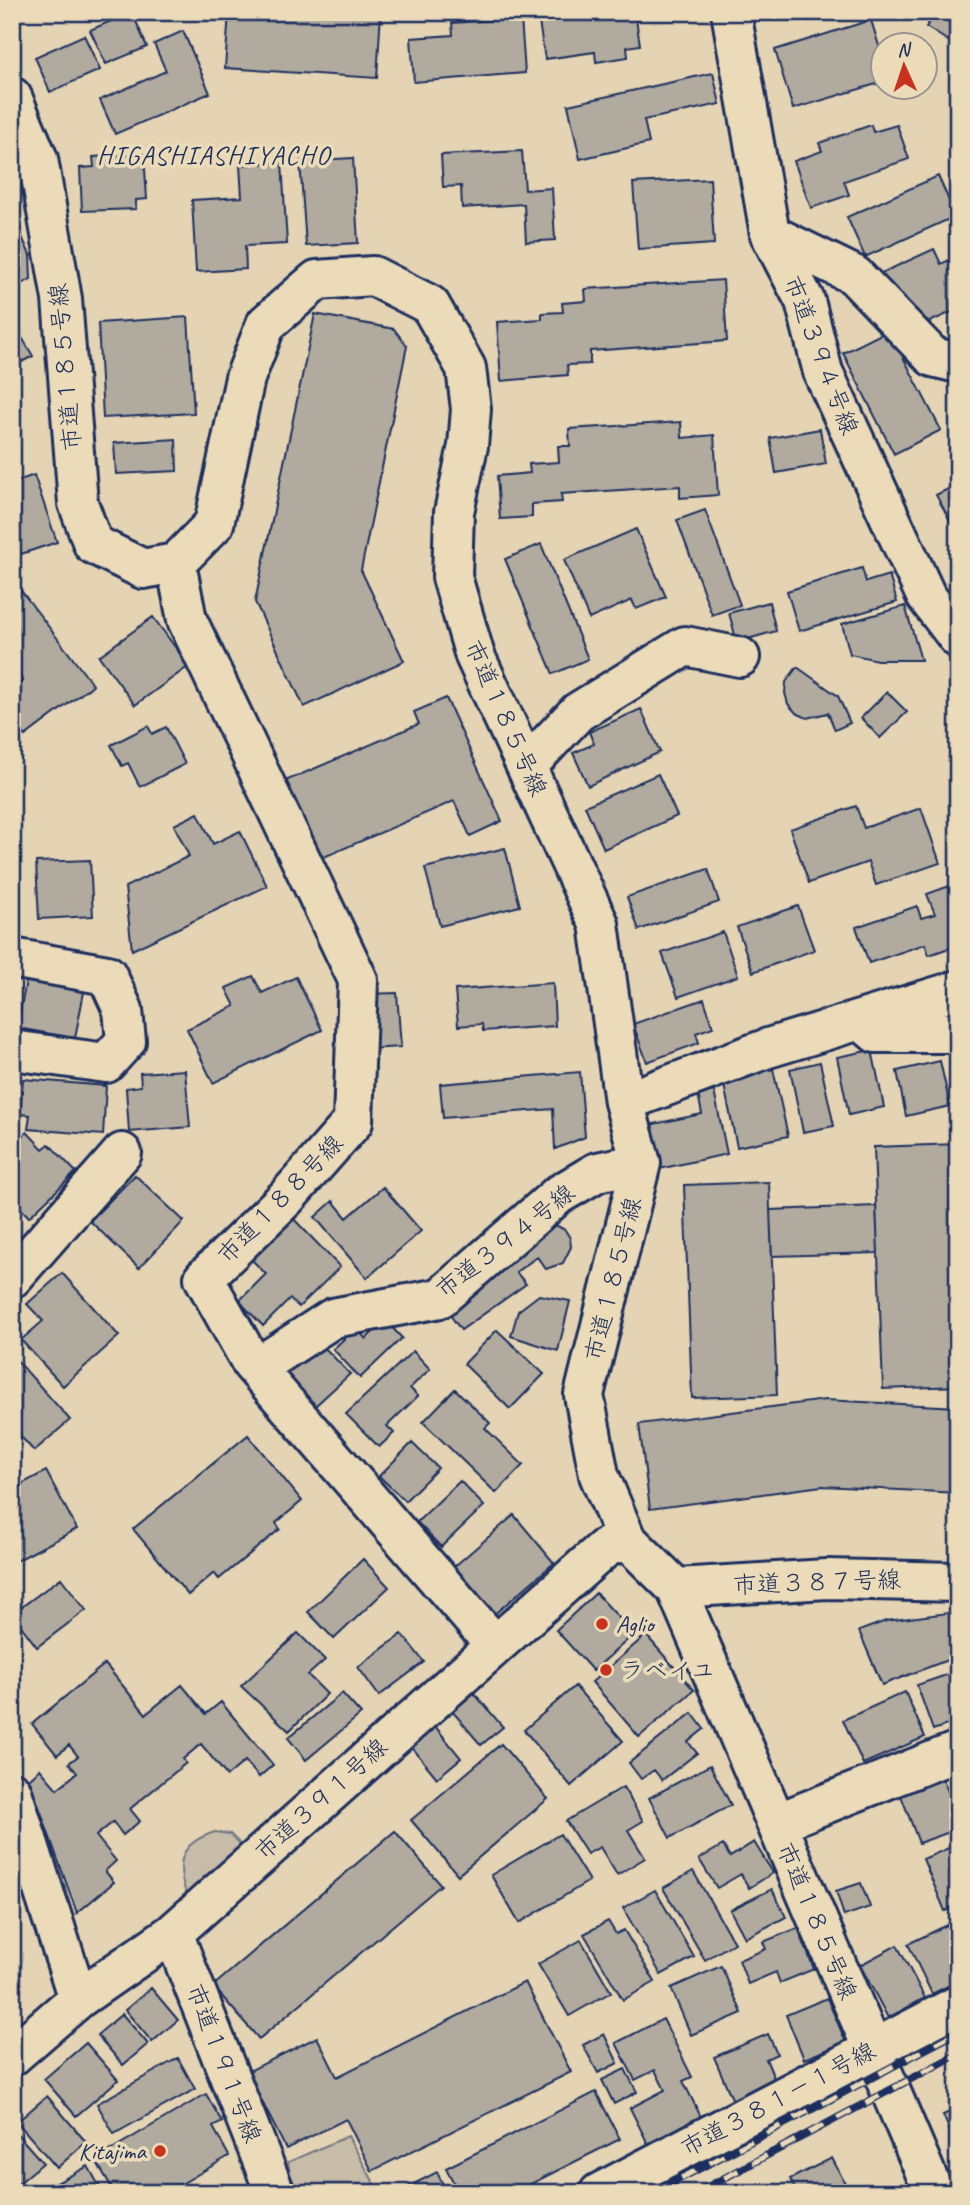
<svg xmlns="http://www.w3.org/2000/svg" width="970" height="2205" viewBox="0 0 970 2205" font-family="Caveat,'Klee One',sans-serif">
<style>
.green{fill:#c6bca8;stroke:#707683;stroke-width:2}
.building{fill:#b1ab9f;stroke:#1b2f5e;stroke-width:2}
.lines{fill:none;stroke-linecap:round;stroke-linejoin:round}
.minor-casing{stroke:#1b2f5e;stroke-width:44}
.minor{stroke:#ecdbb8;stroke-width:38}
.rail-casing{stroke:#1b2f5e;stroke-width:8}
.rail{stroke:#ecdbb8;stroke-width:5;stroke-dasharray:16;stroke-linecap:butt}
.poi-dot{fill:#c8321e;stroke:#ecdbb8;stroke-width:2.5}
.labels{text-anchor:middle;stroke-width:7;stroke-linejoin:round;paint-order:stroke}
.street-label{font-size:24px;fill:#1b2f5e;stroke:#ecdbb8}
.poi-label{font-size:24px;fill:#1b2f5e;stroke:#ecdbb8;text-anchor:start}
.neighbourhood-label{font-size:26px;letter-spacing:2px;fill:#1b2f5e;stroke:#ecdbb8}
</style>
<rect width="100%" height="100%" fill="#e4d4b4"/>
<filter id="ink" filterUnits="userSpaceOnUse"><feTurbulence type="fractalNoise" baseFrequency=".0143" numOctaves="2"/><feDisplacementMap in="SourceGraphic" scale="14" xChannelSelector="R" yChannelSelector="G"/><feConvolveMatrix kernelMatrix="1 2 1 2 8 2 1 2 1" color-interpolation-filters="sRGB"/></filter>
<g filter="url(#ink)">
<!-- green -->
<path class="green" d="M215,1832L230,1834L246,1850L187,1896C175,1863 179,1843 215,1832Z
M348,2136L378,2190L293,2193L288,2162Z"/>
<!-- building -->
<path class="building" d="M132,12L147,47L106,64L90,30Z
M229,12H381L377,78L225,68Z
M606,12H635L640,45L627,47L628,57L596,62L595,52L545,59L539,22Z
M936,12H958V47L926,27Z
M521,18L525,73L414,82L411,38L453,35L452,23Z
M871,20L883,59V82L793,109L775,50Z
M183,31L210,93L115,134L100,100L166,71L154,44Z
M84,35L100,70L50,92L35,57Z
M713,73L720,104L644,120L649,143L580,159L568,105Z
M871,125L873,132L897,125L909,159L844,181L849,195L811,208L794,161L822,151L819,143Z
M522,151L525,190L552,188L555,240L526,242L524,204L462,208L461,186L443,187L441,155Z
M144,154L147,199L136,200V209L82,211L80,168L94,167L93,157Z
M353,158L358,243L306,246L300,161Z
M282,162L287,244L245,246L246,269L196,272L192,200L242,197L240,165Z
M938,176L956,216L865,257L847,217Z
M710,179L714,244L638,249L633,183Z
M14,219L30,255L31,279L18,286L20,290L12,295Z
M934,249L941,264L958,256V309L919,327L909,304L894,312L877,275Z
M723,280L727,341L590,351V364L567,365L568,375L501,381L497,322L542,319V313L563,312L562,303L586,301L585,289Z
M315,314L394,329L407,346L361,570L404,661L304,707L255,602Z
M188,317L194,413L103,418L98,323Z
M12,321L33,356L12,367Z
M889,330L941,430L894,454L843,353Z
M681,422L682,438L714,435L718,495L680,498V486L561,494L562,502L532,504V517L500,519L497,476L530,473L529,464L559,462L558,446H570L569,429Z
M820,429L826,464L776,473L770,438Z
M12,437L20,456L12,459Z
M176,439L177,471L116,474L114,443Z
M34,475L57,542L12,557V483Z
M958,484V535L936,495Z
M705,510L740,605L712,615L677,520Z
M636,529L666,597L636,609L632,600L589,619L564,560Z
M541,544L588,659L553,674L505,559Z
M862,568L866,582L889,575L897,602L799,631L787,591Z
M16,584L93,685L25,736L12,720V689L23,681L12,666V587Z
M769,602L776,631L737,642L729,613Z
M905,606L921,660H877L850,654L842,624Z
M153,617L189,666L135,705L99,656Z
M797,667L838,696L850,723L835,730L828,713L807,718L796,713L788,704L785,693L786,682Z
M887,692L907,712L880,738L861,718Z
M446,698L502,821L470,836L454,801L317,860L283,782L419,724L414,712Z
M641,709L660,752L588,786L573,753L594,744L589,732Z
M148,726L152,734L166,727L185,764L140,787L128,763L122,766L111,745Z
M658,774L677,816L604,849L585,806Z
M856,806L864,828L921,808L940,863L876,885L868,862L809,883L790,829Z
M198,813L213,844L240,831L267,886L132,950L125,887L189,856L174,825Z
M505,848L520,906L440,926L425,868Z
M90,860L93,916L39,919L36,862Z
M708,869L719,902L639,930L627,897Z
M958,883V945L929,955L925,944L869,963L856,927L917,906L921,918L935,914L927,894Z
M798,906L814,950L753,972L737,927Z
M723,932L738,976L678,997L662,953Z
M253,976L262,993L296,977L322,1030L213,1083L187,1029L235,1006L226,988Z
M26,981L84,992L75,1038L17,1028Z
M553,983L555,1026L483,1031L482,1024L458,1026L455,990Z
M397,993L401,1047L369,1049L365,994Z
M704,999L713,1027L696,1033L699,1043L647,1062L633,1024Z
M872,1050L884,1107L849,1115L837,1057Z
M940,1061L950,1106L906,1116L897,1071Z
M820,1062L834,1126L803,1132L790,1069Z
M773,1069L788,1136L737,1147L723,1080Z
M185,1070L190,1127L129,1132L126,1088L141,1086L140,1073Z
M580,1072L585,1137L555,1149L553,1109L443,1118L440,1084Z
M23,1079L106,1086L103,1135L28,1129L30,1115L20,1114Z
M714,1091L727,1154L659,1169L649,1125L702,1114L698,1094Z
M27,1132L43,1149L49,1144L76,1172L29,1217L12,1199V1146Z
M958,1144V1386L883,1389L874,1147Z
M135,1175L184,1221L139,1268L90,1221Z
M769,1182L777,1395L692,1398L684,1185Z
M383,1187L421,1231L367,1278L315,1217L333,1201L347,1218Z
M876,1206L878,1253L772,1256L770,1210Z
M289,1214L340,1267L299,1307L290,1299L263,1326L239,1301L266,1274L247,1255Z
M550,1222L565,1230L570,1238L571,1247L563,1263L546,1269L537,1257L516,1272L526,1284L461,1330L440,1301Z
M62,1273L119,1336L63,1386L21,1340L43,1321L27,1304Z
M539,1295L570,1301L558,1351L511,1336L518,1311Z
M385,1320L402,1338L360,1378L333,1349L356,1328L366,1339Z
M497,1330L544,1374L510,1409L464,1364Z
M320,1343L350,1374L315,1406L286,1375Z
M413,1351L430,1369L410,1388L418,1396L387,1426L394,1433L379,1447L346,1414Z
M13,1356L70,1420L34,1451L12,1427Z
M455,1389L490,1423L485,1428L523,1465L496,1493L423,1422Z
M825,1400L958,1407V1493L822,1486L650,1509L639,1424Z
M248,1435L302,1501L276,1523L280,1529L219,1579L214,1573L188,1595L133,1529Z
M412,1443L438,1468L405,1501L379,1476Z
M46,1471L77,1529L12,1563V1489Z
M460,1481L484,1506L441,1547L417,1522Z
M514,1515L554,1563L490,1618L449,1571Z
M363,1559L389,1587L334,1639L308,1612Z
M61,1578L86,1610L37,1647L12,1614Z
M596,1593L634,1634L593,1671L556,1630Z
M948,1613L958,1638V1656L882,1685L859,1631L886,1621Z
M298,1633L325,1660L308,1675L327,1694L289,1731L241,1686Z
M402,1634L424,1662L379,1696L358,1667Z
M646,1635L694,1690L639,1737L592,1682Z
M105,1664L146,1714L182,1685L206,1714L221,1702L273,1765L259,1777L245,1761L227,1776L201,1744L183,1759L186,1763L130,1809L140,1821L123,1835L113,1822L96,1836L116,1861L105,1871L114,1882L77,1913L29,1779L40,1769L57,1789L77,1773L69,1763L78,1756L69,1745L57,1755L32,1724Z
M958,1671V1721L933,1730L917,1685Z
M575,1686L623,1741L571,1786L524,1730Z
M905,1692L925,1737L863,1764L843,1720Z
M342,1693L361,1714L306,1760L288,1738Z
M474,1693L503,1727L481,1745L452,1711Z
M692,1713L704,1729L688,1742L697,1753L662,1780L654,1770L641,1779L629,1763Z
M434,1725L461,1758L437,1778L410,1745Z
M501,1744L548,1799L458,1875L411,1820Z
M710,1765L731,1805L670,1838L649,1798Z
M958,1769V1790L951,1772Z
M941,1774L958,1817V1829L919,1843L899,1790Z
M623,1787L643,1821L628,1830L645,1858L617,1875L600,1847L587,1854L566,1821Z
M395,1831L441,1885L259,2039L213,1986Z
M560,1834L589,1881L519,1923L491,1875Z
M754,1842L773,1873L749,1888L741,1874L717,1888L699,1859L723,1845L730,1857Z
M958,1844V1906L945,1911L923,1859Z
M693,1871L734,1943L705,1960L663,1888Z
M861,1883L870,1907L844,1916L836,1891Z
M772,1889L786,1917L745,1938L730,1910Z
M655,1890L694,1957L661,1975L623,1908Z
M608,1921L616,1934L624,1930L655,1982L623,2000L584,1934Z
M953,1922L958,1932V1981L932,1994L908,1944Z
M798,1928L814,1969L780,1983L776,1972L748,1984L739,1960L766,1949L763,1942Z
M581,1940L611,1992L569,2016L538,1964Z
M897,1945L925,1998L888,2018L860,1965Z
M721,1966L742,2013L691,2035L671,1988Z
M525,1982L571,2072L372,2171L346,2119L286,2149L247,2072L317,2037L337,2077Z
M151,1988L178,2020L152,2042L125,2010Z
M827,1998L846,2042L804,2059L786,2015Z
M122,2014L148,2044L123,2065L97,2035Z
M663,2019L692,2077L683,2081L702,2119L649,2146L630,2108L665,2090L655,2070L635,2080L616,2043Z
M604,2034L618,2063L598,2073L583,2045Z
M768,2034L777,2054L766,2059L776,2083L733,2101L714,2057Z
M86,2043L118,2080L76,2116L44,2079Z
M178,2058L195,2089L114,2134L97,2104Z
M625,2069L637,2092L614,2104L602,2080Z
M596,2092L620,2139L513,2193H459L446,2168Z
M206,2094L222,2122L213,2127L229,2156L166,2193H115L95,2159Z
M47,2096L86,2142L57,2168L17,2122Z
M958,2108V2150L943,2115Z
M12,2128L43,2163L12,2189Z
M832,2158L847,2187L836,2193H797L790,2179Z
M88,2166L103,2193H43L42,2191Z
M437,2172L447,2193H409L406,2188Z"/>
<g class="lines">
<defs>
<path id="minor" d="M731,12L770,234L805,301L823,372L926,596L958,638
M12,97L38,159L62,299L78,503L93,544L143,569L176,563L214,524L245,378L266,324L317,280L373,276L430,305L466,368L471,409L468,446L454,512L452,577L475,656L599,924L624,1102L641,1163L584,1395L599,1475L626,1539L676,1588L934,2193
M770,234L854,275L933,357L958,363
M176,563L187,620L358,980L353,1122L286,1198L204,1278L252,1364L494,1644
M527,766L578,712L685,646L740,657
M12,958L107,975L123,1010L126,1041L106,1063L12,1050
M862,1021L876,1033H958
M624,1102L768,1048L958,990
M12,1278L122,1153
M256,1368L333,1318L440,1298L558,1195L597,1172L641,1163
M676,1588L827,1579L958,1582
M12,1792L78,1999
M777,1823L958,1751
M173,1933L275,2193
M12,2056L78,1999L173,1933L605,1548L626,1539
M599,2193L958,2005"/>
</defs>
<!-- minor casing -->
<use href="#minor" class="minor-casing"/>
<!-- minor -->
<use href="#minor" class="minor"/>
<defs>
<path id="rail" d="M653,2193L958,2032
M696,2193L958,2054"/>
</defs>
<!-- rail casing -->
<use href="#rail" class="rail-casing"/>
<!-- rail -->
<use href="#rail" class="rail"/>
</g>
</g>
<!-- markers -->
<g class="poi-dot">
<circle cx="602" cy="1624" r="7"/>
<circle cx="606" cy="1670" r="7"/>
<circle cx="160" cy="2151" r="7"/>
</g>
<g class="labels">
<!-- street labels -->
<g class="street-label">
<text transform="translate(821 355) rotate(69)" y="8">市道３９４号線</text>
<text transform="translate(65 367) rotate(-95)" y="8">市道１８５号線</text>
<text transform="translate(506 718) rotate(66)" y="8">市道１８５号線</text>
<text transform="translate(280 1199) rotate(-46)" y="8">市道１８８号線</text>
<text transform="translate(505 1241) rotate(-38)" y="8">市道３９４号線</text>
<text transform="translate(613 1279) rotate(-76)" y="8">市道１８５号線</text>
<text transform="translate(817 1582) rotate(-2)" y="8">市道３８７号線</text>
<text transform="translate(321 1799) rotate(-42)" y="8">市道３９１号線</text>
<text transform="translate(817 1921) rotate(67)" y="8">市道１８５号線</text>
<text transform="translate(224 2063) rotate(69)" y="8">市道１９１号線</text>
<text transform="translate(778 2099) rotate(-28)" y="8">市道３８１－１号線</text>
</g>
<!-- poi labels -->
<g class="poi-label">
<text x="616" y="1632">Aglio</text>
<text x="620" y="1678">ラベイユ</text>
<text x="146" y="2159" text-anchor="end">Kitajima</text>
</g>
<!-- neighbourhood labels -->
<g class="neighbourhood-label">
<text x="214" y="164">HIGASHIASHIYACHO</text>
</g>
</g>
<!-- margin -->
<rect width="970" height="2205" fill="none" stroke="#ecdbb8" stroke-width="42"/>
<rect x="21" y="21" width="928" height="2163" fill="none" stroke="#1b2f5e" stroke-width="2.5" filter="url(#ink)"/>
<!-- north arrow -->
<g transform="translate(904 66) rotate(357)"><circle r="33" fill="#ecdbb8" stroke="#989694" stroke-width="2"/>
<path d="M0-5L12 26L0 18L-12 26Z" fill="#c8321e"/>
<text y="-10" font-size="19" font-weight="bold" text-anchor="middle" fill="#1b2f5e">N</text>
</g>
</svg>
